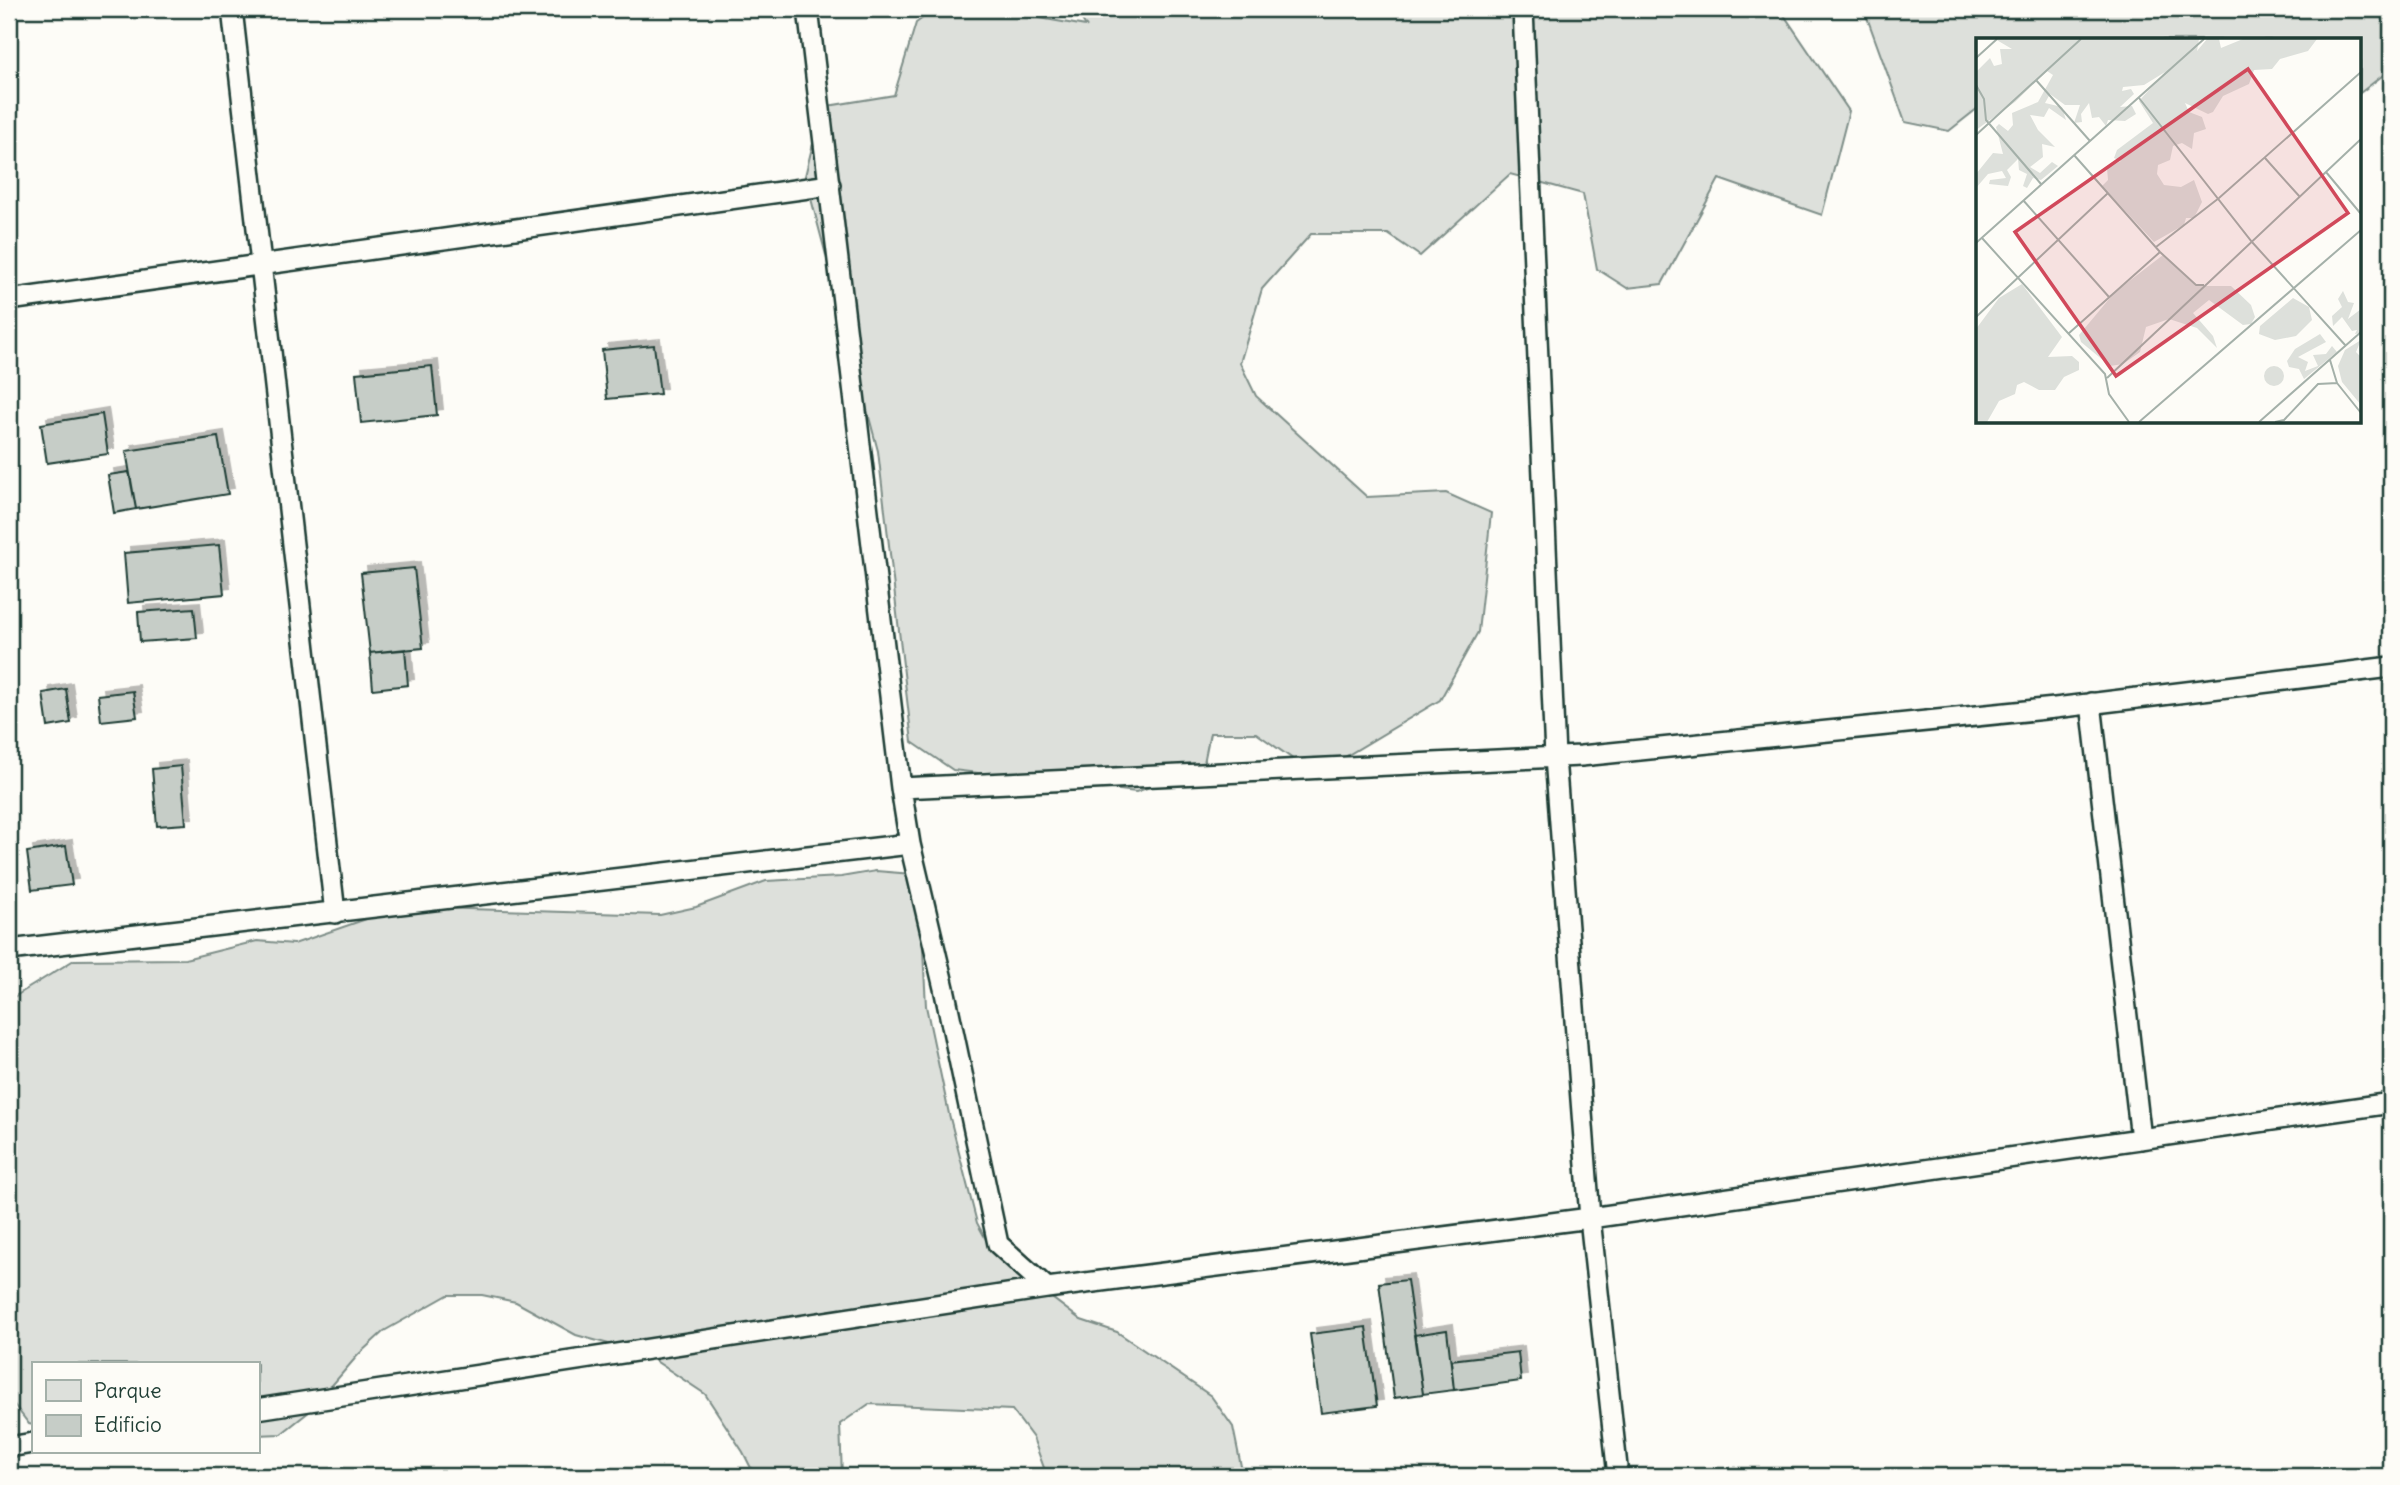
<svg xmlns="http://www.w3.org/2000/svg" width="2400" height="1485" viewBox="0 0 2400 1485" font-family="Delius,sans-serif">
<style>
.green{fill:#dde0db;stroke:#7e8e88;stroke-width:2}
.building{fill:#c6cdc7;stroke:#1f3d34;stroke-width:2;filter:url(#shadow)}
.lines{fill:none;stroke-linecap:round;stroke-linejoin:round}
.lane-casing{stroke:#1f3d34;stroke-width:24}
.lane{stroke:#fdfcf7;stroke-width:19}
.inset-road{fill:none;stroke:#a4b0a9;stroke-width:2}
.view{fill:#d1495b;fill-opacity:0.15;stroke:#d1495b;stroke-width:3.5}
.inset-edge{fill:none;stroke:#1f3d34;stroke-width:3.5}
</style>
<defs>
<filter id="shadow"><feDropShadow dx="6" dy="-6" stdDeviation="0" flood-color="#0004"/></filter>
</defs>
<rect width="100%" height="100%" fill="#fdfcf7"/>
<filter id="ink" filterUnits="userSpaceOnUse"><feTurbulence type="fractalNoise" baseFrequency=".0143" numOctaves="2"/><feDisplacementMap in="SourceGraphic" scale="14" xChannelSelector="R" yChannelSelector="G"/><feConvolveMatrix kernelMatrix="1 2 1 2 8 2 1 2 1" color-interpolation-filters="sRGB"/></filter>
<g filter="url(#ink)">
<!-- green -->
<path class="green" d="M935,9H988L1086,26L1075,9H1783L1782,12L1849,111L1822,215L1719,179L1662,284L1627,288L1597,269L1583,194L1510,174L1420,256L1388,234H1311L1262,289L1240,363L1256,396L1367,497L1446,493L1491,513L1478,632L1440,700L1343,758L1310,771L1256,733H1210L1203,768L1136,792L953,770L912,742L878,451L805,176L822,107L894,95L916,23Z
M1864,9H2391V69L2360,93V40H1978V108L1949,131L1905,122Z
M876,871L912,874L922,931L926,1006L949,1114L977,1223L994,1254L1081,1320L1117,1332L1211,1396L1233,1427L1243,1476H1047L1033,1438L1012,1410L869,1404L840,1424L842,1476H755L743,1452L705,1394L645,1354L576,1335L516,1302L482,1295H448L384,1331L358,1355L310,1411L281,1434L257,1435V1364H33V1425L29,1424L9,1398V1000L74,960L185,959L257,941L294,944L401,907L660,915L696,907L766,881L841,877Z"/>
<!-- building -->
<path class="building" d="M654,345L660,394L607,399L602,350Z
M432,366L437,415L361,423L356,373Z
M102,414L108,454L47,463L41,424Z
M218,437L228,494L136,509L126,451Z
M129,472L136,509L114,513L108,475Z
M219,545L224,594L128,603L124,553Z
M414,568L423,648L370,653L361,573Z
M194,608L197,638L140,642L138,612Z
M405,649L408,685L373,689L370,653Z
M66,689L71,723L48,727L43,693Z
M133,691L137,717L101,721L98,695Z
M181,766L186,824L157,826L152,769Z
M66,846L72,885L32,890L27,852Z
M1407,1280L1423,1394L1394,1398L1379,1283Z
M1366,1327L1377,1406L1321,1413L1310,1334Z
M1447,1330L1454,1390L1423,1394L1414,1335Z
M1518,1352L1521,1381L1454,1390L1451,1360Z"/>
<g class="lines">
<defs>
<path id="lane" d="M232,9L335,913
M808,9L901,788L910,844L944,988L998,1244L1047,1288
M1523,9L1555,757L1590,1218L1618,1476
M9,300L830,185
M2091,703L2141,1139
M901,788L1581,756L2055,708L2391,667
M9,950L910,844
M257,1409L1047,1288L1590,1218L2391,1103
M9,1447L33,1443"/>
</defs>
<!-- lane casing -->
<use href="#lane" class="lane-casing"/>
<!-- lane -->
<use href="#lane" class="lane"/>
</g>
</g>
<!-- overview -->
<g transform="translate(1976 38)">
<rect width="385" height="385" fill="#fdfcf7"/>
<path d="M19,1H223L221,13L231,1H243L245,10L267,1H341L332,13L304,21L296,31L278,32L273,46L247,58L237,74L232,76L209,65L213,74L226,79L230,91L218,95L216,111L206,105L197,108L194,122L182,127L181,136L188,147L205,149L218,142L226,164L218,180H210L208,187L178,204L126,148L132,142L131,130L145,123L138,120L141,112L177,85L163,63L189,34L168,47L147,49L146,53L155,51L158,56L144,69L156,68L160,76L149,83L132,82L130,88L123,79L116,80L113,65L105,76L106,84L98,85L104,67H89L74,56L69,65L86,69L90,82L73,70L68,79L54,77L62,92L79,109L66,106L67,119L54,129L64,135L76,124L82,128L65,142L57,140L51,150L47,148L51,136L43,132L42,121L31,132L35,139L32,148L13,146L14,142L30,140L26,133L12,136L0,150V136L17,115L27,116L20,89L23,86L32,93L37,87L36,75L62,64L77,37L71,33L39,64L0,92V34L14,20L18,28L26,26L24,11H36ZM187,217L220,248H255L275,267L279,279L275,286L267,287L233,262L217,275L237,298L241,310L221,290L193,281L170,289L164,314L147,326L134,328L105,304L103,297L139,254ZM46,246L86,299L72,319L96,318L103,324V332L88,339L79,352H63L48,344L41,347L39,356L23,363L11,384H0V291L23,260ZM367,253L372,264L378,265L372,281L385,271V295L379,296L381,292L376,293L366,279L357,288L356,278L366,269L362,261ZM317,260L333,269L336,282L320,298L299,302L283,296L284,288ZM344,296L350,304L322,319L332,324L329,333L342,328L337,317L350,316L356,308L361,314L328,341L323,331L313,329L311,323L319,311ZM385,302L380,314L385,319V367L366,344L362,328L369,312ZM288 338a10 10 0 1 1 20 0a10 10 0 1 1-20 0Z" fill="#dde0db"/>
<path class="inset-road" d="M0,20L21,1M60,42L114,103M0,47L8,61L10,82L65,146M163,60L276,204L370,308M0,97L105,1M98,117L184,214L220,247H228M289,120L324,159M350,134L385,176M47,162L133,259M6,200L129,336L133,356L153,384M0,205L228,1M180,209L243,160L385,34M0,279L132,155M92,296L184,214M131,340L385,101M361,345L385,375M163,384L385,192M283,384L385,294M299,384L308,382L342,346L361,345L354,322"/>
<path class="view" d="M272,31L372,175L140,338L39,194Z"/>
<rect width="385" height="385" class="inset-edge"/>
</g>
<!-- margin -->
<rect width="2400" height="1485" fill="none" stroke="#fdfcf7" stroke-width="35"/>
<rect x="18" y="18" width="2365" height="1450" fill="none" stroke="#1f3d34" stroke-width="2.5" filter="url(#ink)"/>
<!-- legend -->
<rect x="32" y="1362" width="228" height="91" fill="#fdfcf7" stroke="#a4b0a9" stroke-width="2"/>
<rect x="46" y="1380" width="35" height="21" fill="#dde0db" stroke="#a4b0a9" stroke-width="2"/>
<text x="94" y="1398" font-size="21" fill="#1f3d34">Parque</text>
<rect x="46" y="1415" width="35" height="21" fill="#c6cdc7" stroke="#a4b0a9" stroke-width="2"/>
<text x="94" y="1432" font-size="21" fill="#1f3d34">Edificio</text>
</svg>
